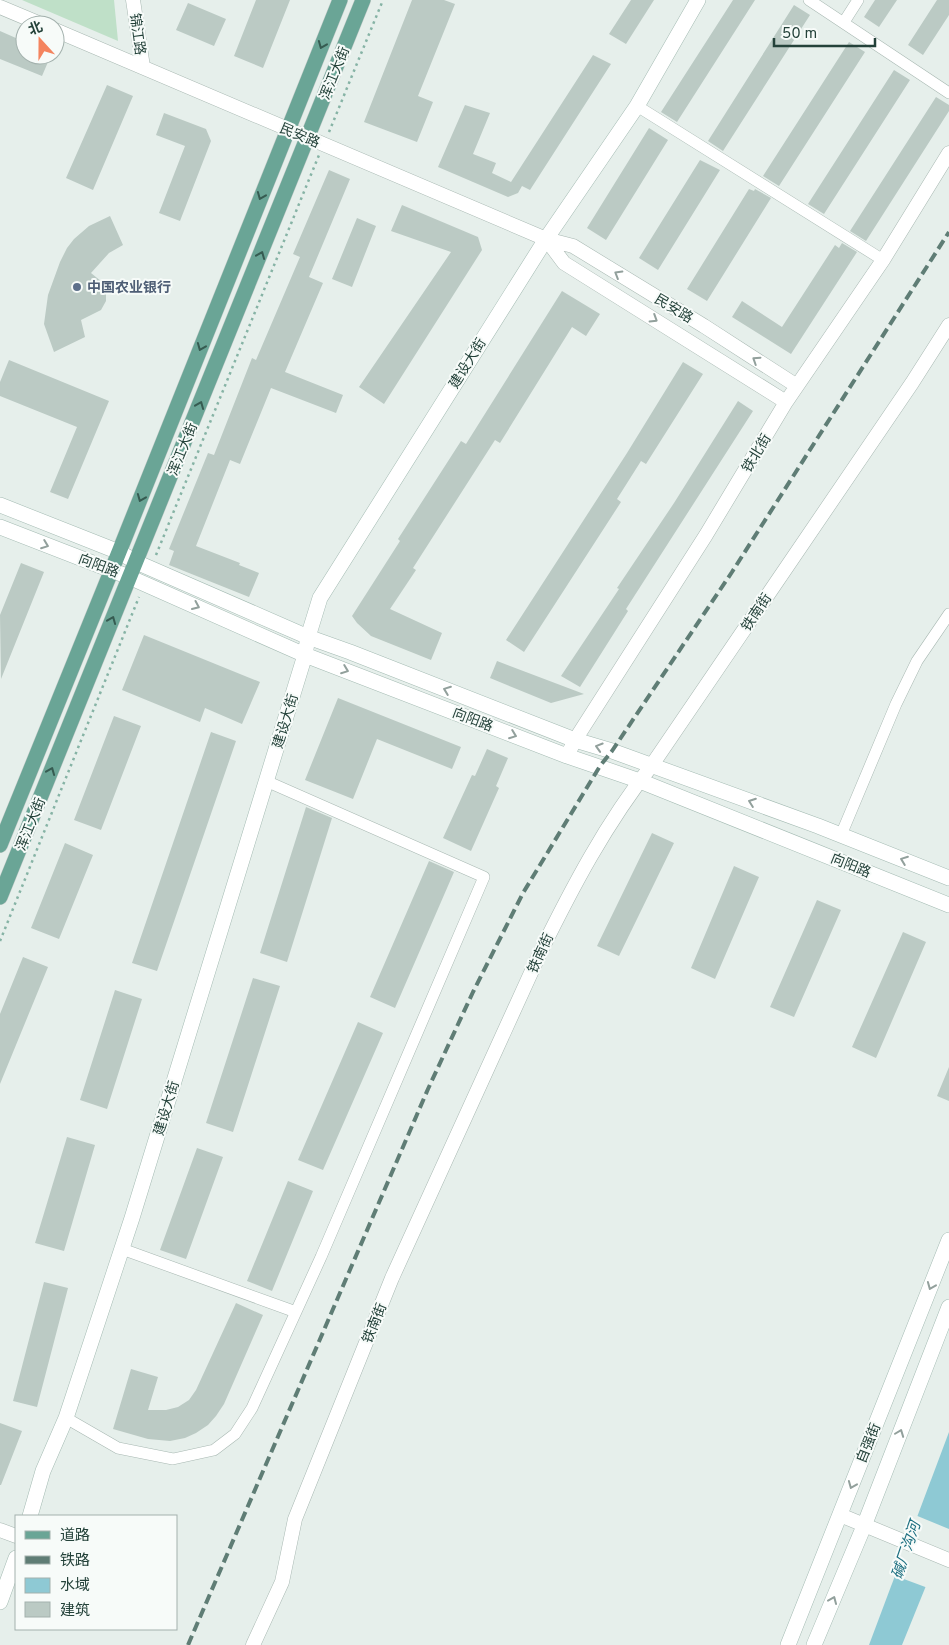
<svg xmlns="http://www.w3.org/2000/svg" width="949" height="1645" viewBox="0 0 949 1645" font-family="Overpass,'Noto Sans SC',sans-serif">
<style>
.green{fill:#bfe0c8}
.water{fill:#8ec9d4}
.pier{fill:#e6efeb}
.building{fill:#bbcac4}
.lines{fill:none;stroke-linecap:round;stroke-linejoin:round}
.minor-casing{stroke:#a8b8b2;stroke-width:12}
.tertiary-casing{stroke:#a8b8b2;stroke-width:15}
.secondary-casing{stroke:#a4bbb3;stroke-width:16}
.primary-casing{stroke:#c2cac8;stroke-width:16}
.path{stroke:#86b3a5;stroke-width:2.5;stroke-dasharray:2.5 4;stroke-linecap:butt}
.minor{stroke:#fff;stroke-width:11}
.tertiary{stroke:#fff;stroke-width:14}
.secondary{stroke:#fff;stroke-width:15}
.primary{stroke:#6aa596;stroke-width:15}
.rail{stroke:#5f7d75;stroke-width:4;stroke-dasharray:10 5;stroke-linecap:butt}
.oneway{stroke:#365b51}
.oneway2{stroke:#92a09c}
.service-dot{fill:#5c6f8a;stroke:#f7fbf9;stroke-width:2}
.labels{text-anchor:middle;stroke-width:4;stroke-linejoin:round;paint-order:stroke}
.street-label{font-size:14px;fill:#24423a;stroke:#f7fbf9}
.service-label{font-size:14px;font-weight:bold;fill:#4e5e75;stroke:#f7fbf9;text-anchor:start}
.water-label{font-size:15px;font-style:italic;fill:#1c6f80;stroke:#f7fbf9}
</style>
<rect width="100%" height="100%" fill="#e6efeb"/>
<!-- green -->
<path class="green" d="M22,0H114L118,41Z"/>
<!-- water -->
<path class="water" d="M949,1432V1529L902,1645H869Z"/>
<!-- pier -->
<path class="pier" d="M915,1515L949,1529V1536L928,1588L893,1575Z"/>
<!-- building -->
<path class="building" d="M256,0H290L263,68L234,56Z
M412,0H444L455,4L418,96L433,102L417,142L364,122Z
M631,0H654L626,44L609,34Z
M733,0H755L677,122L661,112Z
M875,0H897L879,27L864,17Z
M937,0H949V15L923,55L908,45Z
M188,3L226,19L214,46L176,30Z
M794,5L810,15L723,151L708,141Z
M0,31L25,42V55H51L42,76L0,59Z
M849,42L865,52L779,186L763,176Z
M593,55L611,64L530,190L522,186L518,193L508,197L438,167L465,105L490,113L473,154L496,163L492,173L511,182Z
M894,70L910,80L824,214L808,204Z
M107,85L133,96L93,190L66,178Z
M936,97L949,105V111L866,241L850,231Z
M164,113L206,129L211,141L180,221L159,213L185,146L156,135Z
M649,128L668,140L606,240L587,228Z
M700,160L720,170L658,270L639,258Z
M329,170L350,179L309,277L323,283L285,372L343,395L336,413L271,388L240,464L230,460L196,546L240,563L239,565L259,573L249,597L169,565L174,551L169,549L208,453L214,455L252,358L256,360L300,257L293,254Z
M749,189L754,191L755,189L771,198L707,301L687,289Z
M402,205L478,237L482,250L384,404L359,387L451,252L391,231Z
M110,216L123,245L109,253L91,273L102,282L106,292V301L101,310L81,320L85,337L54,352L44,324L48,295L60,262L67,248L74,239L89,226Z
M357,218L376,226L352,287L332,279Z
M842,243L857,252L791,354L732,317L742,301L782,327L835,245L839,248Z
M562,291L600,314L586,336L572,327L500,443L495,440L413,568L416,570L390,609L442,633L431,660L371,636L357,623L352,616L400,541L398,539L461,441L466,444Z
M9,360L109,401L68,499L50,492L77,427L0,396V382Z
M683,362L703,374L646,464L641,461L617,499L621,502L524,652L506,640L627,453Z
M738,401L753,411L626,609L628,611L580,687L561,676L619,589L617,588L674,503Z
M21,563L44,572L1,679L0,615Z
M144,635L260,682L242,724L205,708L200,722L122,690Z
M497,661L584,694L551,703L490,678Z
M338,698L461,747L452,769L377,739L353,799L305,780Z
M114,716L141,726L101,830L74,820Z
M211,732L236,741L157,971L132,963Z
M487,749L508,758L496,786L499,788L471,851L443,838L472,775L475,776Z
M306,807L332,818L287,962L260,953Z
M652,833L674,843L619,956L597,946Z
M65,843L93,855L59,939L31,928Z
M429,861L454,872L395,1008L370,997Z
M734,866L759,877L715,979L691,968Z
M817,900L841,910L794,1017L770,1007Z
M903,932L926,942L876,1058L852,1047Z
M23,957L48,967L0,1084V1014Z
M253,978L280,986L233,1132L206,1123Z
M115,990L142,999L107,1109L80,1100Z
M358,1022L383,1033L323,1170L298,1160Z
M949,1067V1101L937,1096Z
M67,1137L95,1145L64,1251L35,1243Z
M197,1148L223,1157L186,1259L160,1250Z
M288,1181L313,1191L272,1291L247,1281Z
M44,1282L68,1288L37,1407L13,1401Z
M236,1303L263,1315L224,1404L216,1416L208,1425L196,1433L185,1438L170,1441L148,1439L113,1429L131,1369L158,1377L148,1410H166L178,1407L189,1400L196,1390Z
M0,1423L22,1431L1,1485H0Z"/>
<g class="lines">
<defs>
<path id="minor" d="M809,0L949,93
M844,22L858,0
M637,106L883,260
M841,835L896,704L917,661L949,614
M122,1249L296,1312
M66,1418L118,1448L173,1459L214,1450L235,1434L252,1408L321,1257L484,877L266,781"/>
<path id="tertiary" d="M133,0L143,67
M0,7L43,25
M55,30L546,239L573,246L704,326L797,386
M546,239L564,263L786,402
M567,756L575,740L706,535L786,402L883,260L949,153
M840,1515L949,1560
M0,1530L16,1536
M253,1645L282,1582L295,1519L392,1278L540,953C572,888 606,823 652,765L912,383L949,325"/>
<path id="secondary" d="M0,505L119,552L136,562L308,637L350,652L575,740L612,751L818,826L949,878
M0,527L129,577L305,655L567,756L640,781L949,905
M30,1516L43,1471L66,1418L132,1218L305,655L308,637L320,598L546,239L637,106L698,0
M0,1602L16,1558
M788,1645L949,1240
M814,1645L864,1526L949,1307"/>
<path id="primary" d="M0,845L119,552L340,0
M0,897L363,0"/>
</defs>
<!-- minor casing -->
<use href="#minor" class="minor-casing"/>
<!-- tertiary casing -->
<use href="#tertiary" class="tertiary-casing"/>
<!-- secondary casing -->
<use href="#secondary" class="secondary-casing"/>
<!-- primary casing -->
<use href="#primary" class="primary-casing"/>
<!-- path -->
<path class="path" d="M329,132L383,0
M156,555L319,155
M0,941L139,597"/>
<!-- minor -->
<use href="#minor" class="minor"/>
<!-- tertiary -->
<use href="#tertiary" class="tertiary"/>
<!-- secondary -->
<use href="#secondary" class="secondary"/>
<!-- primary -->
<use href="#primary" class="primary"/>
<!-- rail -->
<path class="rail" d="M188,1645L428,1089L473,992L523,893L600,766L612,751L732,572L949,232"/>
</g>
<!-- one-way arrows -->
<defs><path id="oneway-chevron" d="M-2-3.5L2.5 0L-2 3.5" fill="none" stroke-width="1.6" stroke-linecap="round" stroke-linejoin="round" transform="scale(1.25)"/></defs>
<g class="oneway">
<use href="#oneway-chevron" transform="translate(322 45) rotate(112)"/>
<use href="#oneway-chevron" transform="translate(261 196) rotate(112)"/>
<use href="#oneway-chevron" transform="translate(261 255) rotate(-68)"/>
<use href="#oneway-chevron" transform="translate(201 347) rotate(112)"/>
<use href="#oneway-chevron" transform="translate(200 405) rotate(-68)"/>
<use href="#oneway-chevron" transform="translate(141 498) rotate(112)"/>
<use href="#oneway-chevron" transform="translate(112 620) rotate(-68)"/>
<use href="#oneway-chevron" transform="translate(51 771) rotate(-68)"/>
</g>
<g class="oneway2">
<use href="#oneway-chevron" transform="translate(618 274) rotate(-149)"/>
<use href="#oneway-chevron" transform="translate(654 319) rotate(32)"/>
<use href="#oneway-chevron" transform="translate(756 360) rotate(-147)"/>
<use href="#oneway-chevron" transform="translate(45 545) rotate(21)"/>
<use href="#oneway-chevron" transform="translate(196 606) rotate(24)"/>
<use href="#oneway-chevron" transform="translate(345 670) rotate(21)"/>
<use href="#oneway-chevron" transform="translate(447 690) rotate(-159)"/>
<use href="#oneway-chevron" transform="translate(513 735) rotate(21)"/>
<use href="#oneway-chevron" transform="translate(599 747) rotate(-163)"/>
<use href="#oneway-chevron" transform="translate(752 802) rotate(-160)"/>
<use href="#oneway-chevron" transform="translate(904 860) rotate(-159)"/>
<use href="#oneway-chevron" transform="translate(931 1286) rotate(112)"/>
<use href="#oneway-chevron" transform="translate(900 1433) rotate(-69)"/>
<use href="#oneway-chevron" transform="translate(852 1485) rotate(112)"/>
<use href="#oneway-chevron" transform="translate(833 1600) rotate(-67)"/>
</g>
<!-- markers -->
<circle class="service-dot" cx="77" cy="287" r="5"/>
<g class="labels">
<!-- street labels -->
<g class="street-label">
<text transform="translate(138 34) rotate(82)" y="5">锦江路</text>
<text transform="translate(334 73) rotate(-68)" y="5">浑江大街</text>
<text transform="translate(300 135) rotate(23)" y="5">民安路</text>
<text transform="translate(674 308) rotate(31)" y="5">民安路</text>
<text transform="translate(467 363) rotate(-58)" y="5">建设大街</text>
<text transform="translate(182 449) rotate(-68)" y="5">浑江大街</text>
<text transform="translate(756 453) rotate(-59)" y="5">铁北街</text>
<text transform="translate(99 565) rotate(21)" y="5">向阳路</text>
<text transform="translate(756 612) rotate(-56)" y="5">铁南街</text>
<text transform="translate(473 719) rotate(21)" y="5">向阳路</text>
<text transform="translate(285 721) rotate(-73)" y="5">建设大街</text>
<text transform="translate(30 824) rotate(-68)" y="5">浑江大街</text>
<text transform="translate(851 865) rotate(22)" y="5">向阳路</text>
<text transform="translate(540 953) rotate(-65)" y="5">铁南街</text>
<text transform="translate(166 1108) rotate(-73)" y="5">建设大街</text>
<text transform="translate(374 1323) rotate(-68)" y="5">铁南街</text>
<text transform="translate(868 1443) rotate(-68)" y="5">自强街</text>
</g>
<!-- service labels -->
<g class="service-label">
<text x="87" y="292">中国农业银行</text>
</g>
<!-- water labels -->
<g class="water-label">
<text transform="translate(906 1550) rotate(-71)" y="5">碱厂沟河</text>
</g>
</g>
<!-- legend -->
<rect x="15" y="1515" width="162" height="115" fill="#f7fbf9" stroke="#a3b1ad"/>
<rect x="25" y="1531" width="25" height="8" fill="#6aa596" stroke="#a3b1ad"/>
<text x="60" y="1540" font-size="15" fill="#24423a">道路</text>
<rect x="25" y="1556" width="25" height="8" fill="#5f7d75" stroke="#a3b1ad"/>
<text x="60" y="1565" font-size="15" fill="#24423a">铁路</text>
<rect x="25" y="1578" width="25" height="15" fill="#8ec9d4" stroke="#a3b1ad"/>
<text x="60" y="1590" font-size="15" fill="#24423a">水域</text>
<rect x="25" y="1602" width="25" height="15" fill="#bbcac4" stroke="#a3b1ad"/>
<text x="60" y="1615" font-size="15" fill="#24423a">建筑</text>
<!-- north arrow -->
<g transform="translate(40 40) rotate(339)"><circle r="24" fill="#f7fbf9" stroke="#a3b1ad"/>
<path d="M0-4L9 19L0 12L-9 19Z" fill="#f4845f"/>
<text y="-8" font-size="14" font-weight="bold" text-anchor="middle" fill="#24423a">北</text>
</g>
<!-- scale -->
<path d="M774 38v8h101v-8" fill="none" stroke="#24423a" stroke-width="2.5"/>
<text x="782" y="38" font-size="15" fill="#24423a" stroke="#f7fbf9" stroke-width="4" paint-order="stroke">50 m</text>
</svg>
